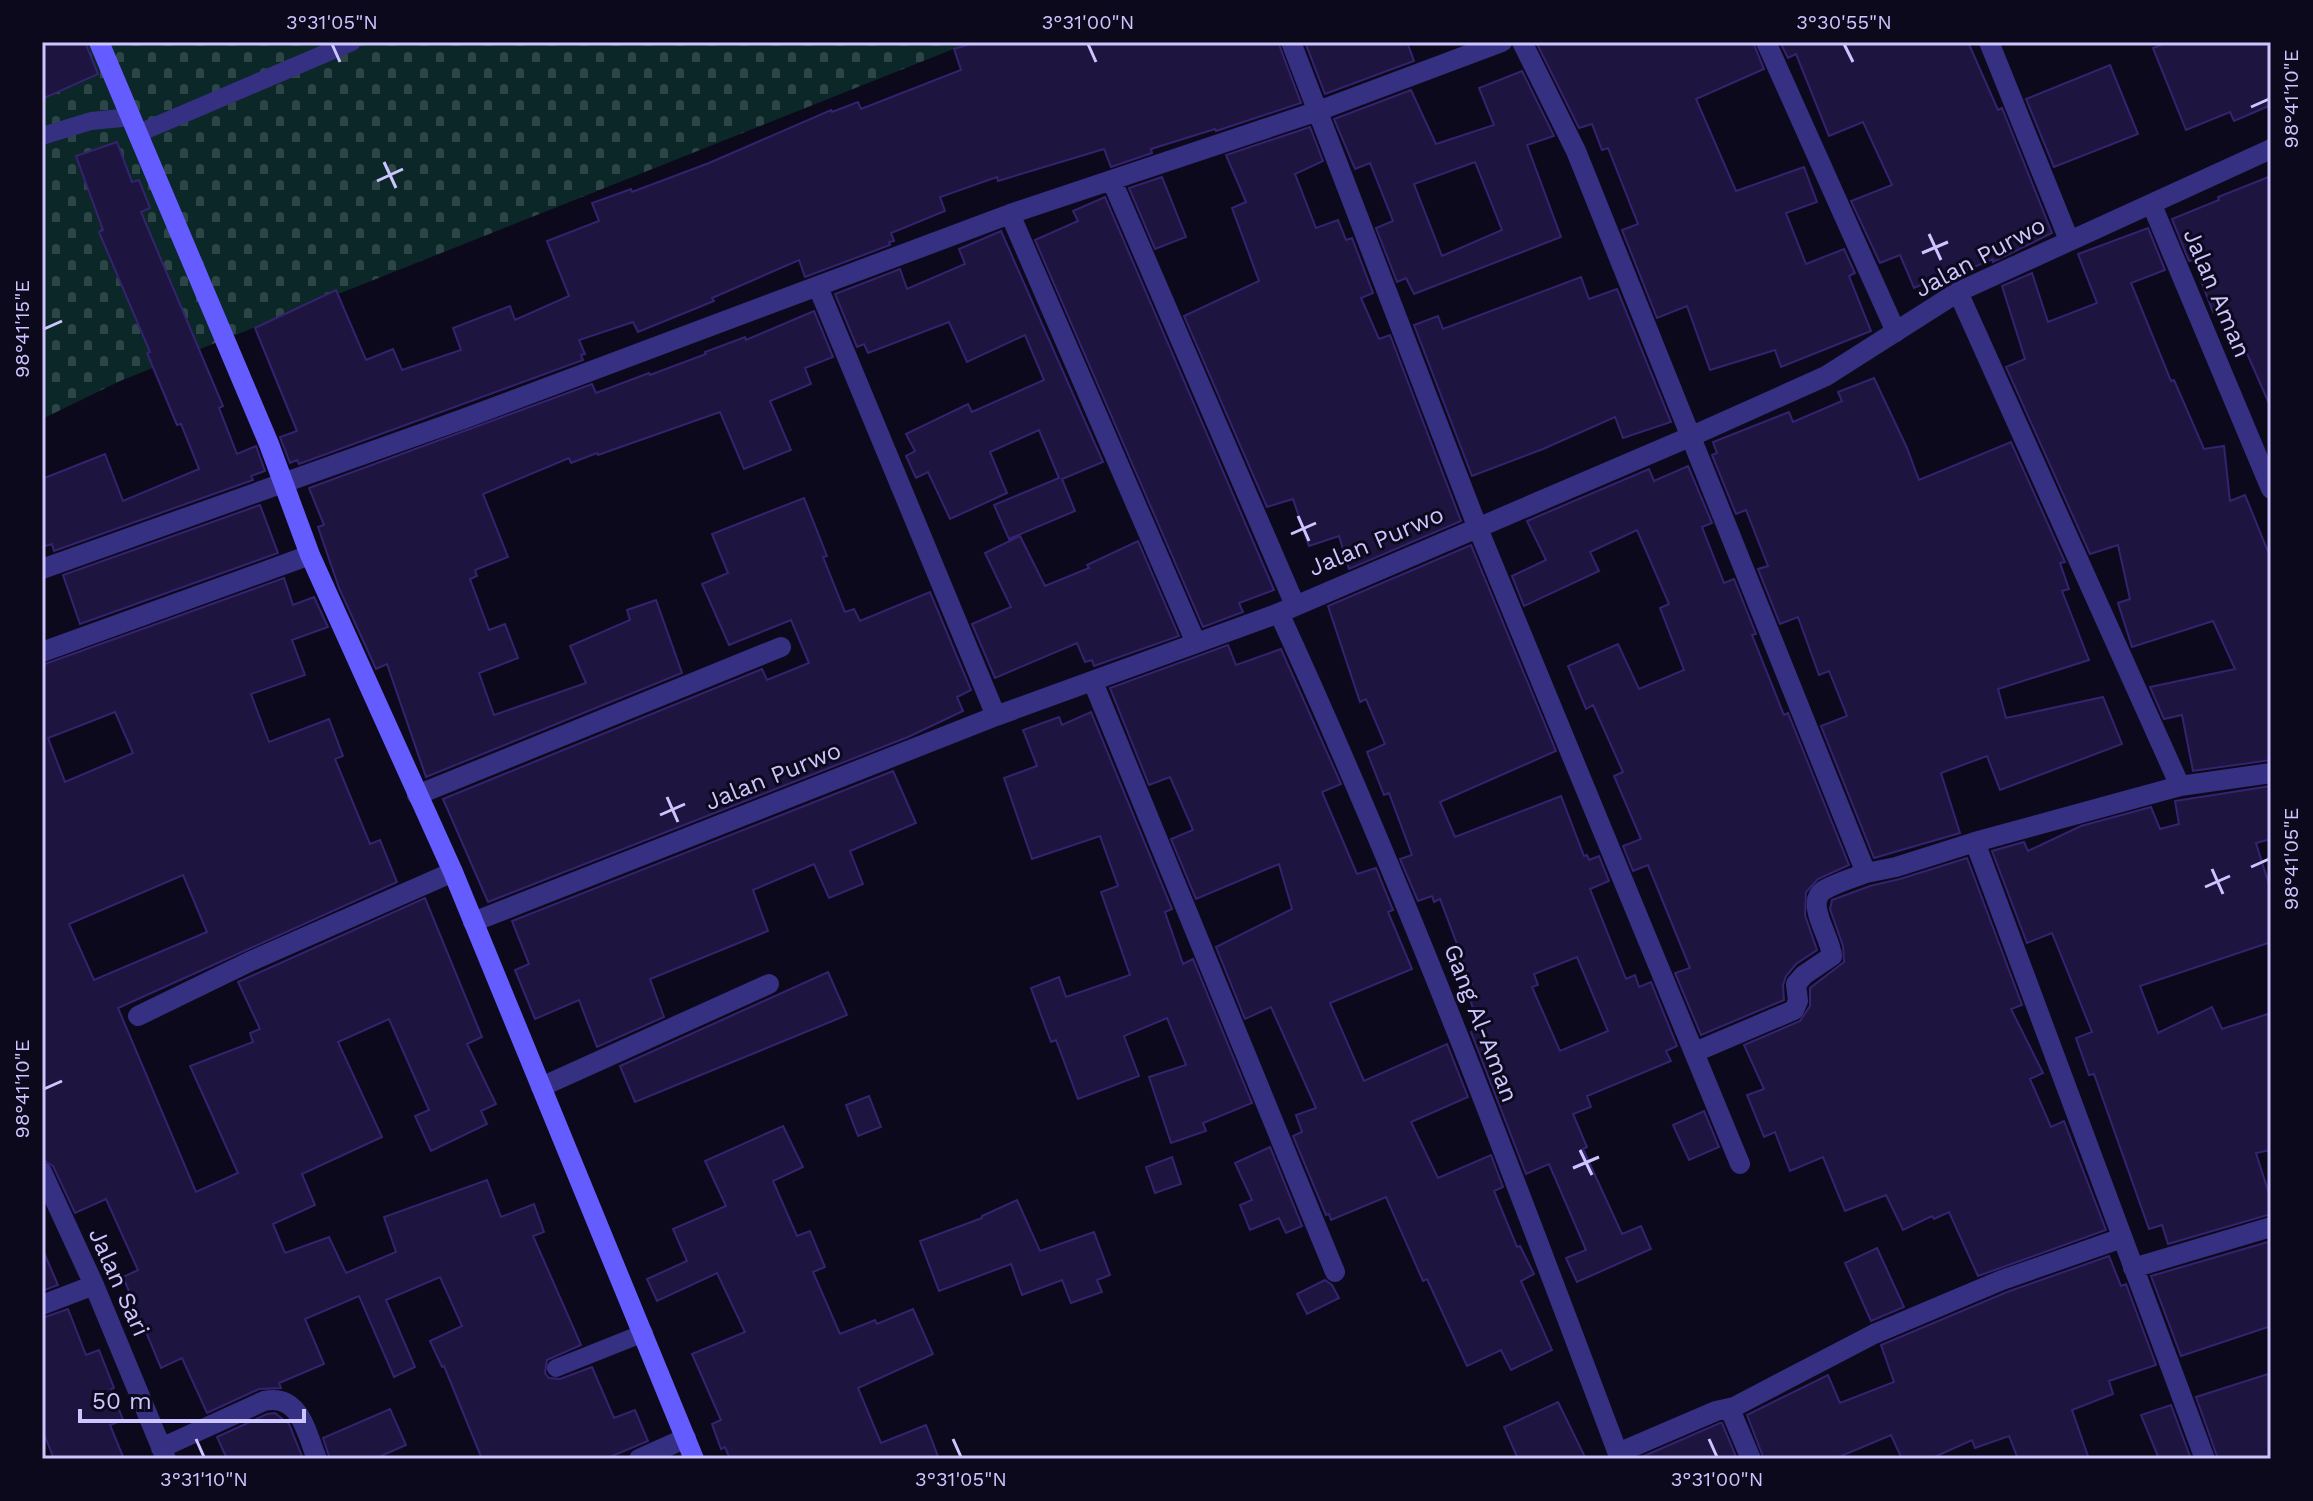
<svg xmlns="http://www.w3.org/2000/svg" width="2313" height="1501" viewBox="0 0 2313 1501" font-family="'Work Sans',sans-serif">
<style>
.cemetery{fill:url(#cemetery-stones)}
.building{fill:#1e1440;stroke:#34236e;stroke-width:2;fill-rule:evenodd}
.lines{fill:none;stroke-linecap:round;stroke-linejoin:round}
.lane{stroke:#353081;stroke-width:18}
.street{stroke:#353081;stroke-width:20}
.secondary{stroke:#645cff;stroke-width:20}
.ticks{fill:none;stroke:#cdc5ff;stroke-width:3}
.labels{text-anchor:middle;stroke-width:6;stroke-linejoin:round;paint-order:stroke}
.street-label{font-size:24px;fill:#cdc5ff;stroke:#0d091d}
.neatline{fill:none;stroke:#cdc5ff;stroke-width:3}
.ticks-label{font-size:20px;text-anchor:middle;fill:#cdc5ff}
</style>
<defs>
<pattern id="cemetery-stones" width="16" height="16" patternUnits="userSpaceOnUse" patternTransform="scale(2)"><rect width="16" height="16" fill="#0c2727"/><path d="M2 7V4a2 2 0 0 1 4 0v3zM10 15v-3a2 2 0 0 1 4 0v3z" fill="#2e4547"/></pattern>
</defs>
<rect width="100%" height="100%" fill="#0d091d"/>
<!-- cemetery -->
<path class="cemetery" d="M42,42H971L120,381L42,419Z"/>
<!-- building -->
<path class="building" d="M42,42H85L98,74L42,99Z
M977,42H1278L1301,103L1216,131L1215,129L1151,149L1152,153L1111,167L1104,149L998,181L997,177L940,197L945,211L891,233L894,241L889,242L890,245L805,277L799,260L712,298L714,301L638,332L633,322L579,340L585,354L581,355L583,360L299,464L297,460L290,463L280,437L297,431L255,328L336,290L366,360L393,349L402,370L461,350L453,328L510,306L515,320L569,296L547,241L599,221L592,203L631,189L632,192L709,163L831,110L832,112L858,102L861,109L961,70L954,49Z
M1305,42H1407L1414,61L1325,94Z
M1536,42H1753L1764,69L1696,99L1736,191L1804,167L1817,202L1786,213L1806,264L1844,249L1855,273L1849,276L1871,331L1781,367L1775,350L1710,370L1687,306L1657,318L1622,230L1638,224L1608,148L1602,150L1592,124L1579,128Z
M1780,42H1968L1998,110L2002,108L2052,233L1993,262V259L1967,270L1965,266L1914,288L1900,255L1880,263L1851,201L1892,185L1863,122L1829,136L1796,54L1788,58Z
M2168,42H2271V105L2234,121L2230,112L2186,130L2153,48Z
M2110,65L2138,134L2054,167L2026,99Z
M1522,71L1554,136L1527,145L1561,237L1414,294L1406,278L1397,282L1376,228L1393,221L1370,163L1355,169L1334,119L1411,90L1436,144L1494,125L1479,88ZM1475,162L1502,230L1442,256L1414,184Z
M1310,127L1323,161L1295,174L1316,228L1338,220L1346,240L1352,238L1373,293L1361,298L1379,339L1390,335L1461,521L1349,569L1339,536L1309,546L1293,499L1267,507L1184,316L1259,281L1232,208L1246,202L1226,155Z
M117,142L132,182L139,180L150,208L141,212L223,406L219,408L237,454L256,446L265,471L251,476L253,480L250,481L54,551L52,544L42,547V479L105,454L123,501L199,469L181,424L177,425L147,353L150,352L99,232L103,230L76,156Z
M2271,176V408L2246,351L2242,353L2224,308L2213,312L2193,260L2189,261L2172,219L2219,200L2218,197Z
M1162,177L1186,237L1155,249L1129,188Z
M1105,197L1274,590L1239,603L1243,612L1203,627L1035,240L1078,221L1073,211Z
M2148,228L2165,270L2131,283L2171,381L2174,380L2204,449L2224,446L2230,501L2245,495L2271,559V760L2193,771L2182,715L2164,719L2150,687L2235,669L2213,621L2132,647L2118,603L2130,599L2118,545L2090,554L2006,367L2025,359L2002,286L2032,273L2048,322L2097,303L2078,254Z
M1001,231L1103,462L1062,479L1075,511L1009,539L994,505L1059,478L1039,430L990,452L1007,493L950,519L928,472L916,478L906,456L915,451L906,434L968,404L972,412L1044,380L1025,335L967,362L949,322L868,353L864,344L857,347L835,294L900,269L907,289L965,264L959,249Z
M1581,277L1589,299L1617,289L1671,422L1623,438L1615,417L1543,449L1472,476L1414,325L1438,316L1443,329Z
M814,311L833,357L805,368L811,384L770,401L791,450L744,469L720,412L598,455L597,453L571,463L569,458L483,494L508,557L475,570L477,576L470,579L489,630L505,624L518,658L479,673L494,715L586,683L570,646L630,620L627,610L656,600L682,673L426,777L387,664L376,669L339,588L318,527L324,525L309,488L592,384L596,393L649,373L650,375L706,354L705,352L745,337L746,340Z
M1874,378L1907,448L1919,480L2011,442L2065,562L2060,563L2069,589L2062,591L2089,660L1998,689L2006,718L2103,697L2122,744L2000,790L1987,756L1941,773L1960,833L1874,858L1821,726L1847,716L1829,671L1819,675L1798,617L1780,624L1758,569L1768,566L1746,510L1736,514L1712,455L1717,453L1713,442L1789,412L1793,422L1842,401L1838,392Z
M1688,466L1712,523L1702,527L1724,583L1734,579L1756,634L1752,635L1784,715L1788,713L1849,865L1818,879L1806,892L1805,915L1817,950L1796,964L1786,976L1783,985L1784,1000L1701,1035L1675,973L1690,968L1648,865L1633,871L1623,846L1641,839L1614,776L1623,772L1593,705L1586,709L1568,666L1618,644L1639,689L1684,670L1660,608L1669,604L1637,530L1590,552L1599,571L1524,606L1512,576L1546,560L1527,521L1649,469L1654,481Z
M804,498L827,556L823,557L845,612L854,609L860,621L930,592L971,690L957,697L963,711L908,737L488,902L443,799L762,669L767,680L809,663L791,620L729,645L702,584L728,573L712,534Z
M260,505L278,553L80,624L63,575Z
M1020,536L1045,586L1089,568L1087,565L1138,541L1179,636L1094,666L1092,660L1085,662L1077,643L995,678L972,624L1011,607L985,553Z
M1471,545L1556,751L1440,802L1455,837L1561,796L1584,856L1587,855L1589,860L1599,856L1609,881L1590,889L1626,979L1635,975L1639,987L1651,982L1677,1046L1666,1051L1671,1061L1587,1096L1591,1107L1573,1114L1587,1147L1583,1149L1622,1234L1641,1226L1651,1249L1577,1282L1566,1258L1586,1250L1549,1164L1526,1174L1471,1032L1480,1028L1465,986L1472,984L1440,899L1434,902L1432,896L1418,901L1400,859L1412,855L1389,793L1384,795L1367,752L1385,744L1366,699L1360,702L1328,606ZM1577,957L1608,1031L1560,1051L1532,987L1538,985L1534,974Z
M284,578L293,605L314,597L328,627L292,640L305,675L251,694L269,742L329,719L343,756L335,759L370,844L380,840L397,882L118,1008L196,1192L238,1173L190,1066L253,1042L250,1033L260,1029L238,982L425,898L482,1037L467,1044L496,1104L481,1111L487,1124L431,1151L415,1116L429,1110L389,1019L338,1042L382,1137L302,1174L315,1205L273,1224L285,1253L329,1237L346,1273L396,1252L384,1217L487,1180L501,1217L534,1204L544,1232L533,1236L581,1345L547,1360L545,1373L549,1378L560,1379L592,1367L614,1418L635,1410L648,1441L605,1459H482L444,1366L442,1367L430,1341L462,1326L440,1277L386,1300L415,1367L394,1377L359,1296L305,1319L324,1364L279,1383L281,1388L259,1389L207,1413L182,1358L161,1368L123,1277L138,1270L106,1199L75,1213L53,1166L42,1159V665ZM115,712L133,753L65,782L48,738ZM183,875L207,932L94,980L69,924Z
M1228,645L1236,665L1281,649L1341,784L1322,792L1357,874L1376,868L1393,910L1388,912L1412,969L1330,1003L1364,1081L1447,1044L1468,1097L1411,1122L1438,1178L1491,1155L1503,1187L1494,1191L1517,1247L1520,1246L1534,1274L1521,1281L1552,1350L1511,1370L1501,1350L1467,1366L1427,1279L1423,1281L1386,1197L1331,1220L1329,1214L1326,1215L1293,1136L1302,1132L1296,1115L1316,1108L1271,1007L1245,1019L1216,947L1292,909L1279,864L1196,899L1171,839L1193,830L1170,777L1149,785L1110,688Z
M1091,712L1172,909L1165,912L1183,964L1193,959L1252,1103L1203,1123L1206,1131L1171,1143L1149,1077L1186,1065L1167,1018L1124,1036L1139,1076L1078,1099L1056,1040L1051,1042L1031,988L1059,977L1066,997L1130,975L1101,892L1118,886L1100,836L1032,859L1004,778L1037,766L1023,730L1059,717L1062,725Z
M893,771L916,823L850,851L863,884L829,898L814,864L753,890L768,931L650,979L664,1017L597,1047L579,1000L535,1019L515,970L529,964L512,921Z
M2271,786V839L2256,843L2271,891V942L2140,986L2158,1033L2212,1007L2222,1029L2271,1013V1150L2256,1153L2271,1200V1214L2168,1244L2162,1225L2149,1229L2094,1074L2089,1075L2076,1038L2092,1032L2052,933L2027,943L1992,851L2024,842L2028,851L2081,826L2151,807L2160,829L2179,824L2175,801Z
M1967,858L2022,1005L2011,1009L2043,1073L2030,1079L2051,1127L2064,1121L2106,1230L1978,1276L1949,1212L1934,1219L1932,1216L1903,1230L1886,1195L1845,1211L1823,1157L1790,1171L1775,1132L1764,1137L1747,1095L1764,1089L1744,1045L1800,1021L1810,1006V988L1844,962L1843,946L1830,909L1832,900L1870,886L1900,879Z
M828,972L847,1015L635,1102L620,1066Z
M869,1096L881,1127L858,1136L846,1105Z
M1704,1111L1719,1147L1689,1160L1673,1125Z
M783,1126L803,1167L773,1181L797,1236L810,1231L825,1267L813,1272L840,1334L875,1320L877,1324L913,1309L933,1354L858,1388L881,1443L926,1425L939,1459H730L725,1447L721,1449L712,1424L721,1420L692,1354L745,1332L717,1273L657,1301L647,1279L687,1261L673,1229L726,1206L705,1161Z
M1270,1147L1302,1226L1286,1233L1279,1218L1250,1230L1240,1205L1252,1200L1235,1163Z
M1172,1157L1181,1184L1155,1193L1146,1167Z
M1017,1200L1040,1251L1094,1232L1110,1275L1097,1280L1102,1292L1071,1303L1062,1280L1022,1295L1011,1264L939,1291L920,1241L982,1218V1216Z
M2271,1241V1326L2181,1356L2151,1276Z
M42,1248L58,1285L42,1291Z
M1877,1248L1904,1307L1871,1321L1845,1263Z
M2109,1256L2121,1286L2126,1284L2156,1365L2109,1381L2113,1394L2072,1410L2089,1459H2018L2009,1436L1975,1448L1972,1440L1930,1459H1902L1891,1435L1834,1459H1764L1747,1415L1828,1375L1840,1403L1894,1382L1881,1345L2007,1292Z
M1325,1280L1332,1285L1339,1298L1307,1314L1297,1294Z
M68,1309L86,1355L99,1350L114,1388L111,1389L123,1420L110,1425L124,1459H54L42,1429V1318Z
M2271,1373V1459H2218L2196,1397Z
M1558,1402L1586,1459H1518L1504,1427Z
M2171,1405L2191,1459H2159L2141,1415Z
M390,1409L406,1445L374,1459H330L323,1438Z
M275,1413L289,1424L303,1459H227L217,1437L267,1414Z
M1722,1423L1737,1459H1637L1720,1423Z"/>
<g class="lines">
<!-- lane -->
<path class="lane" d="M139,133L352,42
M42,136L91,121L132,117
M556,1368L644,1333"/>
<!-- street -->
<path class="street" d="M1291,42L1477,526L1740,1164
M1522,42L1576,151L1866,873L1896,867L1975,842L2180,786L2271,773
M1766,42L1896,332
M1989,42L2069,240
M1112,181L1295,605
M2152,205L2271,489
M1010,214L1196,643
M818,287L996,716
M1958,292L2180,786
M42,569L463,419L1010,214L1318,111L1502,42
M1279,613C1406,889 1513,1174 1620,1459
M42,652L310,555
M1093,682L1335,1272
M417,795L781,647
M1975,842L2205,1459
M473,922L996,716L1279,613L1692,436L1826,376L1958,292L2271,149
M138,1016L249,962L453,872
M1695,1052L1794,1010L1798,1001L1796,984L1804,975L1832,956C1831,937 1804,903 1824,890C1836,883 1853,878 1866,873
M541,1087L769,984
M42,1172L94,1285L166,1459
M2133,1268L2271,1227
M42,1305L94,1285
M1734,1407L1732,1414L1751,1459
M161,1448L264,1401C300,1393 306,1432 317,1459
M1618,1453L1716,1411L1734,1407L1874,1334L2002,1280L2122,1238
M639,1459L686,1438"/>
<!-- secondary -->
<path class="secondary" d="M99,42L269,444L310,555L453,872L694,1459"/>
</g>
<!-- ticks -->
<path class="ticks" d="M332,44L340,62M1088,44L1096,62M1844,44L1853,62M2251,107L2269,99M384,162L396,188M377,181L403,169M1929,234L1941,260M1922,253L1948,242M44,329L62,321M1298,516L1309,541M1291,534L1316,523M667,797L678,822M660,815L685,804M2251,867L2269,859M2212,869L2223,894M2205,887L2230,876M44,1089L62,1081M1580,1150L1592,1175M1573,1168L1599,1157M196,1439L204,1457M953,1439L961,1457M1709,1439L1717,1457"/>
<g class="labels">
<!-- street labels -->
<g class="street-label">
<text transform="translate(1980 257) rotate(-28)" y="8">Jalan Purwo</text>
<text transform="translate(2217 293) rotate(67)" y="8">Jalan Aman</text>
<text transform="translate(1376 541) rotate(-23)" y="8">Jalan Purwo</text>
<text transform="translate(773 776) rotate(-22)" y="8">Jalan Purwo</text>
<text transform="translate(1481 1023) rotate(69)" y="8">Gang Al-Aman</text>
<text transform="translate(119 1282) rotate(66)" y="8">Jalan Sari</text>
</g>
</g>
<!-- border -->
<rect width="2313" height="1501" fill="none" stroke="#0d091d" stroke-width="88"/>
<!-- scale -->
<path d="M80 1409v12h224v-12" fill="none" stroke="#cdc5ff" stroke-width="4"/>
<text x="92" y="1409" font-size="24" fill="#cdc5ff" stroke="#0d091d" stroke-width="6" paint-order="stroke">50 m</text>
<rect x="44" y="44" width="2225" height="1413" class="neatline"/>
<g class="ticks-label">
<text x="332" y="29">3°31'05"N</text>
<text x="1088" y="29">3°31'00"N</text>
<text x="1844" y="29">3°30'55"N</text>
<text transform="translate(2291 99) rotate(-90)" y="7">98°41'10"E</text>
<text transform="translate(22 329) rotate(-90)" y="7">98°41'15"E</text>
<text transform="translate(2291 859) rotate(-90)" y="7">98°41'05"E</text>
<text transform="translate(22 1089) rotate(-90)" y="7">98°41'10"E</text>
<text x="204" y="1486">3°31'10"N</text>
<text x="961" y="1486">3°31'05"N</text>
<text x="1717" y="1486">3°31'00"N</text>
</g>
</svg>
